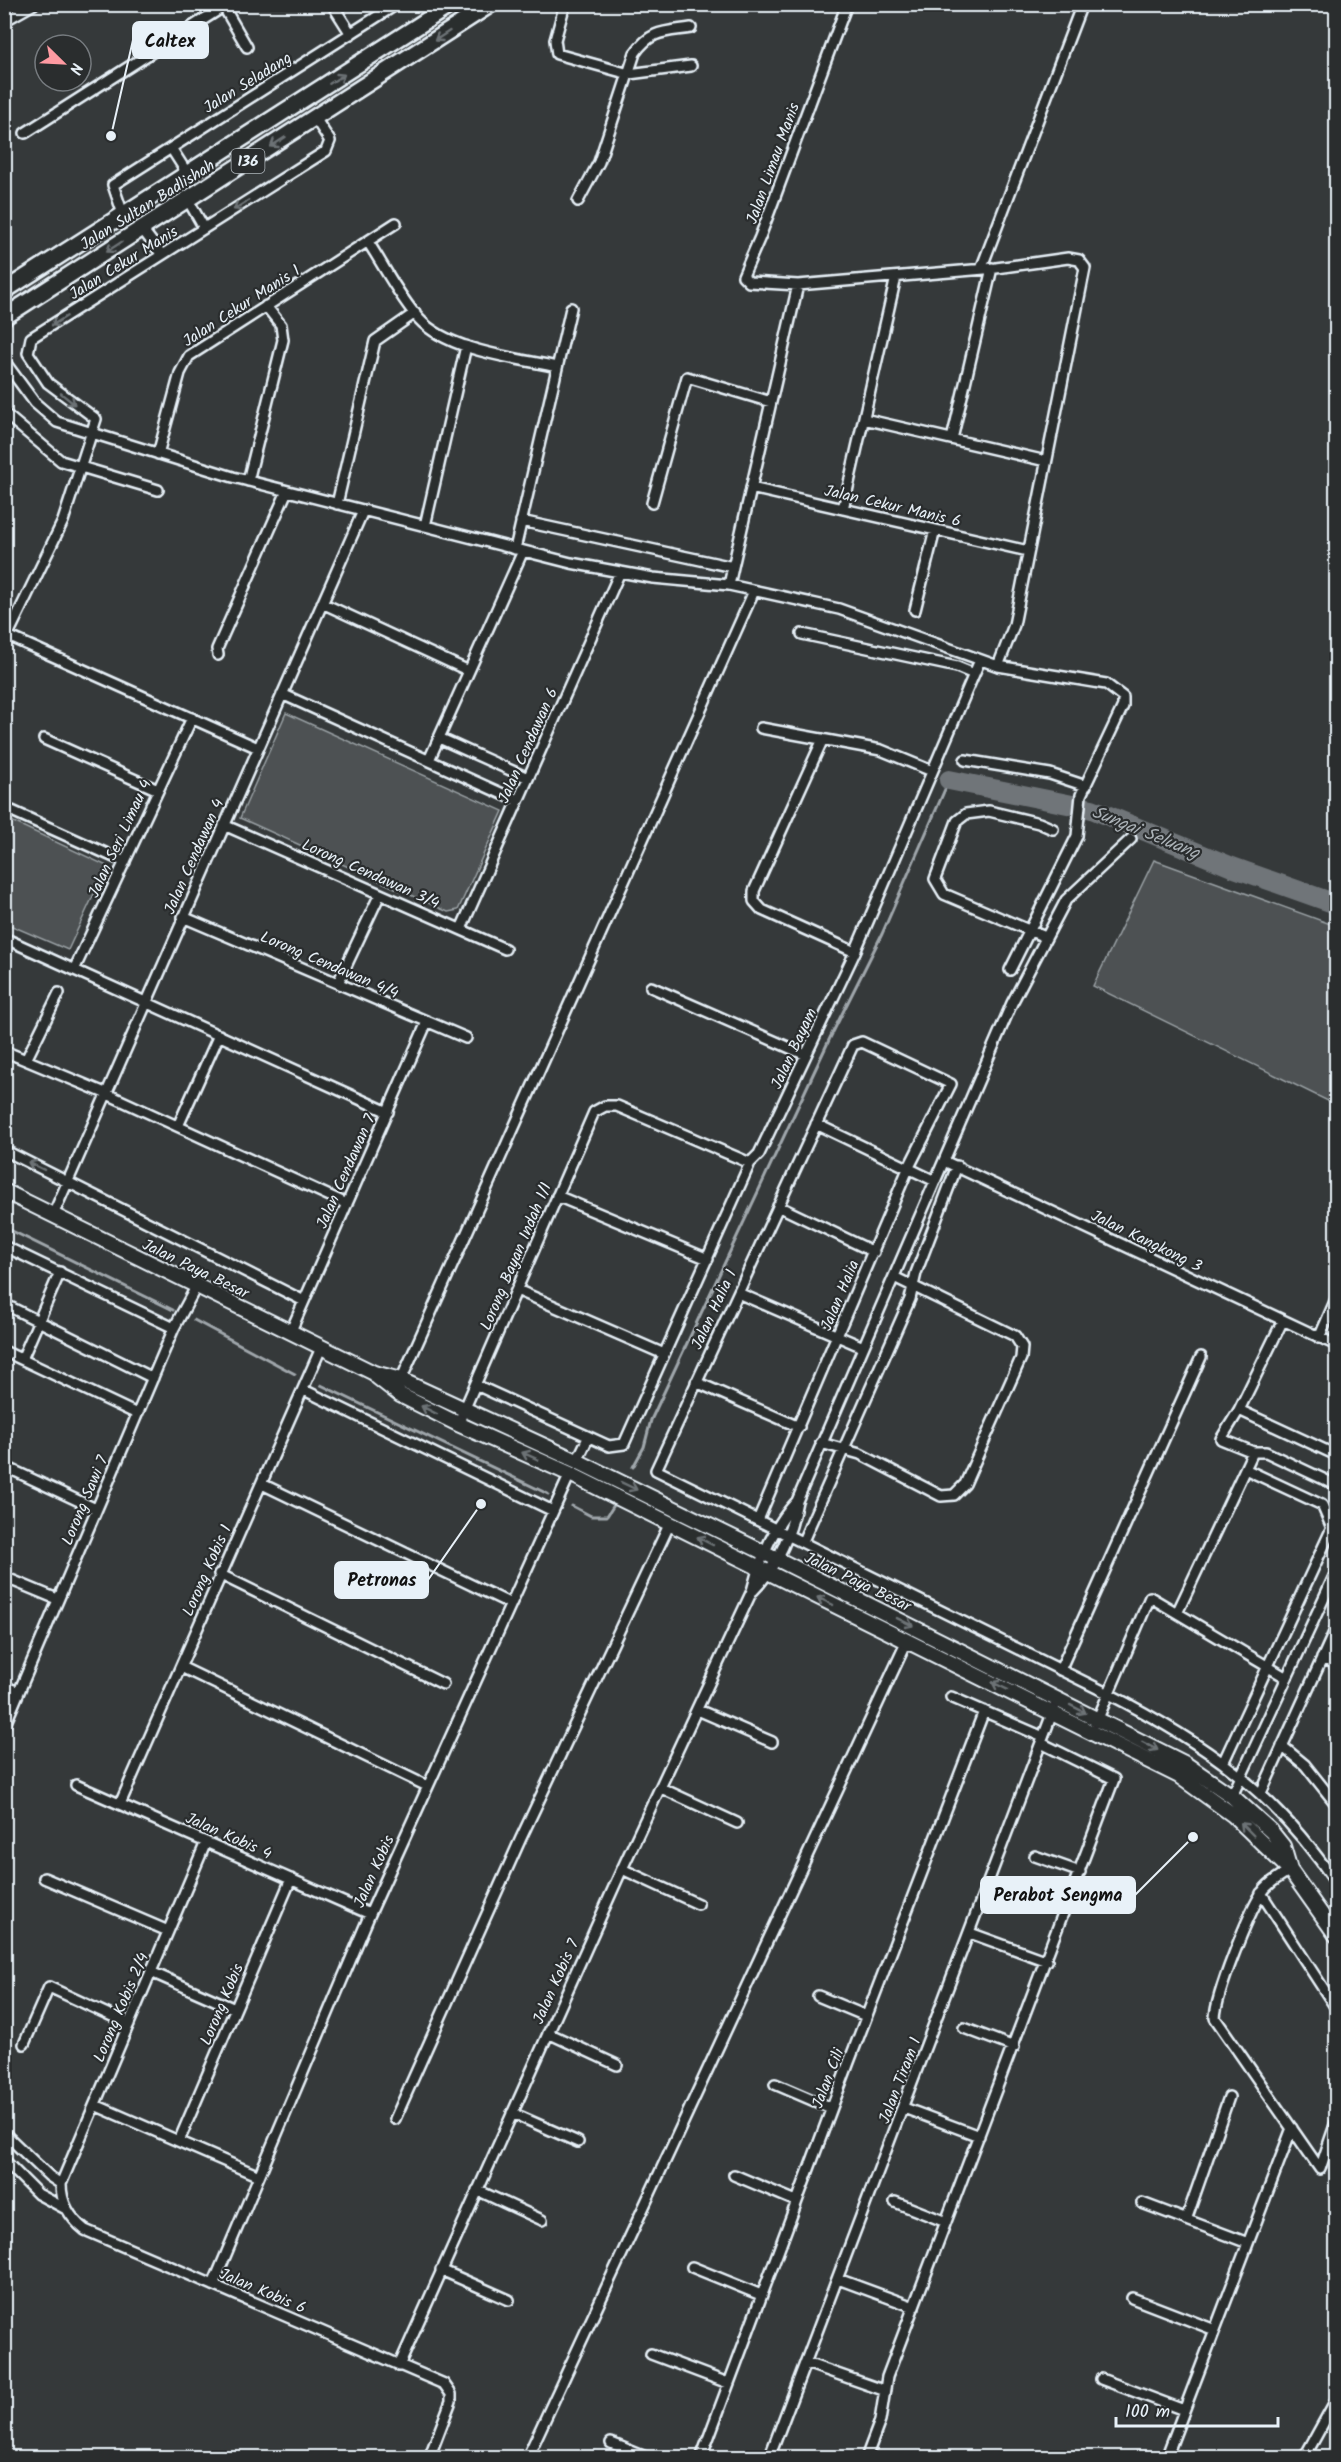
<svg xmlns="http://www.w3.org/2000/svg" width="1341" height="2462" viewBox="0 0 1341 2462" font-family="Kalam,sans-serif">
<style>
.green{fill:#4d5152;stroke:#9aa1a5;stroke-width:1.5}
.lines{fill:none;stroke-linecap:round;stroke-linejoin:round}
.stream{stroke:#a0a7ac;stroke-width:3}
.river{stroke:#707579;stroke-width:20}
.street-casing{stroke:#e8f1f8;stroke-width:14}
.secondary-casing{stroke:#e8f1f8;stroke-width:18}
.primary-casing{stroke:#e8f1f8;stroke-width:20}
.street{stroke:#2a2d2e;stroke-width:9}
.secondary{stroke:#2a2d2e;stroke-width:14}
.primary{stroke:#2a2d2e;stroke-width:15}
.oneway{stroke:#6c7275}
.labels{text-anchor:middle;stroke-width:4.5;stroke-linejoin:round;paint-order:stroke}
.shield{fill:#2a2d2e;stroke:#afb6bb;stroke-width:1.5}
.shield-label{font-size:15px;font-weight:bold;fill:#e8f1f8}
.street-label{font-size:16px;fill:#e8f1f8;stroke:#2a2d2e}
.water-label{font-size:18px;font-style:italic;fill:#acb3b8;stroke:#2a2d2e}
.leader{fill:none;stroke:#e8f1f8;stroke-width:2}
.callout-dot{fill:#e8f1f8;stroke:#2a2d2e;stroke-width:2}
.callout{fill:#e8f1f8;stroke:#e8f1f8;stroke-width:2}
.callout-label{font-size:18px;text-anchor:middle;font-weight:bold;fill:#111}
</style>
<rect width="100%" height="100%" fill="#35393a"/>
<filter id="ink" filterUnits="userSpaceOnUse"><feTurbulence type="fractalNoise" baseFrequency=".0167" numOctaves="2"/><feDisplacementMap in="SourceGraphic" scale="12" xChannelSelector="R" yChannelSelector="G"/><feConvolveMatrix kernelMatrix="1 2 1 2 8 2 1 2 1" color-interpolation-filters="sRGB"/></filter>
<g filter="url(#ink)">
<!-- green -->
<path class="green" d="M286,713L503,811L458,910L448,912L240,818Z
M5,818L107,866L68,950L5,923Z
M1154,860L1336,926V1090L1330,1102L1093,986Z"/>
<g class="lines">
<!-- stream -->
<path class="stream" d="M4,1227L173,1310
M194,1320L295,1374
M321,1385L548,1494
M633,1467L644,1447L651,1420L830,1038L882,934L949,780
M572,1506L591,1516H607L614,1505"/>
<!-- river -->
<path class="river" d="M949,780L1092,809L1232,867L1336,904"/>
<defs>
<path id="street" d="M222,4L247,47
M332,4L351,34
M565,4L555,40L557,54L629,74L691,66
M847,4L760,237L743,276L749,282L798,285L996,268L1068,258L1079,260L1085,268L1014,625L998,666
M4,21L34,4
M25,133L223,7
M171,148L187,173
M188,200L204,228
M578,201L599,162L635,53C651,30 664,32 691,28
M123,214L113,185L397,4
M142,229L162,255
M368,242C384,266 399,297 419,319C448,351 516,358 557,367
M981,269L1082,4
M4,361L35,403L57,422L233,477L571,563L653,578L729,585L839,609L998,666L1106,684L1123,697V706L1081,795L1077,836L1010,970
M4,413L61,461L158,490
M864,419L1046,461
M952,439L992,268
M158,454L180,373L189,356L396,223
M248,481L283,340L281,325L266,306
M751,488L1028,551
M652,503L687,377L771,402
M337,504L375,341L415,313
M843,509L896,277
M521,521L733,567L729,585
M425,526L466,346
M515,549L571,308
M733,567L798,285
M322,603L469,671
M915,610L935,530
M802,634L957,667L974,674
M8,636L258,748
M4,643L63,521L96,419L48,383L28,353L31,338L326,151L330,141L315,118
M218,655L217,649L287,491
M282,694L518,801
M761,728L881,750L932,771
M439,738L528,778
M44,739L158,790
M823,739L754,891V901L762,910L855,952
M429,760L523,551
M965,760L1050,774L1086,786
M12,811L125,862
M224,825L505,949
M183,917L466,1038
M461,929L620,572
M1045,937L944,894L935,879L957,821L966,814L989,811L1039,823L1053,829
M4,938L388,1112
M74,970L192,718
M338,983L380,894
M651,987L806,1055
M4,1051L105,1093L347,1204
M26,1060L59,993
M816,1124L935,1181
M178,1126L219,1035
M4,1150L304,1301
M944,1161L1336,1345
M557,1196L708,1259
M778,1206L874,1252
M53,1215L363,511
M4,1246L174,1328
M517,1290L664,1354
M738,1293L863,1347
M4,1304L153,1378
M1282,1322L1239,1410L1221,1439L1253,1452H1266L1336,1485
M290,1333L427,1022
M1319,1338L1336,1299
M4,1351L137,1414
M22,1359L60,1272
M401,1380L754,591
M696,1382L799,1427
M476,1385L609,1446L624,1444L750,1163L759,1154L855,952L980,660
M304,1390L553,1511
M1239,1410L1336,1455
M458,1424L594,1112L605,1106H617L750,1163
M821,1443L860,1454L941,1496L954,1495L965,1484L1021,1358L1022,1347L1015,1336L894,1277
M577,1461L588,1438
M4,1466L96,1509
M262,1484L511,1604
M758,1520L908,1169L951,1084L862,1042L853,1045L656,1470L1107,1693C1205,1743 1275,1792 1336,1883
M803,1541L910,1299L916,1273L957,1166
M219,1574L443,1684
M4,1577L57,1599
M753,1591C777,1566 791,1535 797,1501L1012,1003L1066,900L1131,839
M1178,1611L1253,1452
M1322,1658L1336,1664
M181,1667L427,1786
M1060,1670L1201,1357
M4,1686L18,1692
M951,1697L1043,1737
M698,1710L772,1742
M1096,1723L1150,1597L1287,1678
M4,1727L174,1328L196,1287
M1282,1746L1305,1765L1336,1804
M1223,1763L1332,1528L1322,1505L1245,1469
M76,1785L370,1914
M661,1788L737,1823
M1261,1793L1336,1628
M1232,1796L1336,1572
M120,1804L321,1348
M206,1842L61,2184C61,2204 70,2218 85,2230L444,2384L451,2394V2401L429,2458
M1035,1856L1080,1872
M622,1869L698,1904
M1290,1870C1279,1877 1268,1883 1261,1894C1248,1915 1216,1994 1215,2018L1320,2169
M44,1878L168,1931
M1261,1893L1336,2008
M970,1933L1047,1961
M151,1972L235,2009
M818,1996L866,2016
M964,2028L1014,2047
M548,2033L617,2065
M24,2044L49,1987L129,2024
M775,2084L831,2108
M95,2105L259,2176
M904,2108L979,2136
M512,2113L578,2142
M395,2119L521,1838L670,1523
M4,2133L49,2176L61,2184
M179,2141L291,1879
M4,2160L38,2194L66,2209
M1320,2169L1336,2122
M734,2175L796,2201
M477,2190L542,2220
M895,2202L946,2222
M1142,2203L1248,2243
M1186,2220L1229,2097
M692,2267L761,2295
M441,2270L509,2300
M838,2279L914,2307
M213,2285L370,1914L570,1474
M1132,2298L1215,2330
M651,2354L728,2383
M806,2363L883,2390
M399,2366L622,1869L752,1591C760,1558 774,1526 797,1501
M1101,2379L1184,2410
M611,2443L648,2458
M527,2458L907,1641
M701,2458L849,2062L984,1711
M769,2458L1058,1698
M866,2458L880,2421L887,2377L1114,1779L1041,1743
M1051,2458H1057
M1166,2458L1292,2128
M1304,2458L1336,2400"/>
<path id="secondary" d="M4,1191L374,1373L401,1380L425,1391L577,1461L777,1559L1184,1763L1232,1796L1271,1831L1283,1846L1290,1870
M377,1377L400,1395L458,1424L570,1474L1179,1776L1233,1815L1290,1870L1336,1935"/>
<path id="primary" d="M4,291L452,4
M4,317L491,4"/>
</defs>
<!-- street casing -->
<use href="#street" class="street-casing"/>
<!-- secondary casing -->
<use href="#secondary" class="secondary-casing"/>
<!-- primary casing -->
<use href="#primary" class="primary-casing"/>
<!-- street -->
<use href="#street" class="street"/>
<!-- secondary -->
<use href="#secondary" class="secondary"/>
<!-- primary -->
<use href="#primary" class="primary"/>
</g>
<!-- one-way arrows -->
<defs><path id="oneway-shaft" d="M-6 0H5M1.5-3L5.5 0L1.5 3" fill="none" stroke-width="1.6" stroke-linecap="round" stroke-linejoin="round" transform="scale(1.5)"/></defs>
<g class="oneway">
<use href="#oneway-shaft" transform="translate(442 36) rotate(147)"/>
<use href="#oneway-shaft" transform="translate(337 79) rotate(-32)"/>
<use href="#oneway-shaft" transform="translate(278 142) rotate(147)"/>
<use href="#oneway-shaft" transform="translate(241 205) rotate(148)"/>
<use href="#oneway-shaft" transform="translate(114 247) rotate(147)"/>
<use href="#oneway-shaft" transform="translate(59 321) rotate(148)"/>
<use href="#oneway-shaft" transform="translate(68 399) rotate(39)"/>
<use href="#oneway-shaft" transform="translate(36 1166) rotate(-154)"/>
<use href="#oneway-shaft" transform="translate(429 1410) rotate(-153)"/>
<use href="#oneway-shaft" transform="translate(530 1456) rotate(-156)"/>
<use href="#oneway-shaft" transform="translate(629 1486) rotate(26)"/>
<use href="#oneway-shaft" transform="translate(705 1541) rotate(-153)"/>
<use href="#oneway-shaft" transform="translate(825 1601) rotate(-154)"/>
<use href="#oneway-shaft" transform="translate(905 1622) rotate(26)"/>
<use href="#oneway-shaft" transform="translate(1000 1686) rotate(-154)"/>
<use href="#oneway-shaft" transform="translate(1078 1709) rotate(27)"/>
<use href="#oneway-shaft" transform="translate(1150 1746) rotate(28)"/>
<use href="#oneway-shaft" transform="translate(1247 1829) rotate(-135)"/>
</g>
</g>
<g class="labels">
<!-- shield labels -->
<rect class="shield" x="231.5" y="149" width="33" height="24" rx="4.5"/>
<g class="shield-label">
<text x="248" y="166">136</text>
</g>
<!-- street labels -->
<g class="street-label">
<text transform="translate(247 82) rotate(-32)" y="6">Jalan Seladang</text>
<text transform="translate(772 163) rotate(-70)" y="6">Jalan Limau Manis</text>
<text transform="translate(147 204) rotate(-32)" y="6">Jalan Sultan Badlishah</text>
<text transform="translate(123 262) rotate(-32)" y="6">Jalan Cekur Manis</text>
<text transform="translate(241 305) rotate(-33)" y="6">Jalan Cekur Manis 1</text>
<text transform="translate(893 505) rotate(13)" y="6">Jalan Cekur Manis 6</text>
<text transform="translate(527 745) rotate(-66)" y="6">Jalan Cendawan 6</text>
<text transform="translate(119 838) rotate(-65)" y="6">Jalan Seri Limau 4</text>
<text transform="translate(193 856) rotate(-66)" y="6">Jalan Cendawan 4</text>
<text transform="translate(371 873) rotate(24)" y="6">Lorong Cendawan 3/4</text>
<text transform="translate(330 964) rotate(23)" y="6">Lorong Cendawan 4/4</text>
<text transform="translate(793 1048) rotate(-65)" y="6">Jalan Bayam</text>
<text transform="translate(345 1171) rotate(-66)" y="6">Jalan Cendawan 7</text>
<text transform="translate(1147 1240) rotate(26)" y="6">Jalan Kangkong 3</text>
<text transform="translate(515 1256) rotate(-67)" y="6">Lorong Bayan Indah 1/1</text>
<text transform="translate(196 1268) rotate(26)" y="6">Jalan Paya Besar</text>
<text transform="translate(839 1295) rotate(-67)" y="6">Jalan Halia</text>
<text transform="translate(713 1309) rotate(-65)" y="6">Jalan Halia 1</text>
<text transform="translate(84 1500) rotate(-67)" y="6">Lorong Sawi 7</text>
<text transform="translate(206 1570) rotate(-66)" y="6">Lorong Kobis 1</text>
<text transform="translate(858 1581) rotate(26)" y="6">Jalan Paya Besar</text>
<text transform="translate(229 1835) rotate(24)" y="6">Jalan Kobis 4</text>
<text transform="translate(373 1871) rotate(-66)" y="6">Jalan Kobis</text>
<text transform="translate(555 1981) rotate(-66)" y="6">Jalan Kobis 7</text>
<text transform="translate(221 2004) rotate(-67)" y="6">Lorong Kobis</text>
<text transform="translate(120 2007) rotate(-67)" y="6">Lorong Kobis 2/4</text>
<text transform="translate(827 2078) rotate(-69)" y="6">Jalan Cili</text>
<text transform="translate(899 2080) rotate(-69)" y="6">Jalan Tiram 1</text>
<text transform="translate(263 2290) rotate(23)" y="6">Jalan Kobis 6</text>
</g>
<!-- water labels -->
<g class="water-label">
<text transform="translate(1146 832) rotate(22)" y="6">Sungai Seluang</text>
</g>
</g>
<!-- callouts -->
<path class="leader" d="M111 136L133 40M481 1504L428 1580M1193 1837L1135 1895"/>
<g class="callout-dot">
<circle cx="111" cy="136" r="6"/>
<circle cx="481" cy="1504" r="6"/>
<circle cx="1193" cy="1837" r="6"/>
</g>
<g class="callout">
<rect x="133" y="22" width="75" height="36" rx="6"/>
<rect x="335" y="1562" width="93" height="36" rx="6"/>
<rect x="981" y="1877" width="154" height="36" rx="6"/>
</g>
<g class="callout-label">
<text x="170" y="47">Caltex</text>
<text x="382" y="1586">Petronas</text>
<text x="1058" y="1901">Perabot Sengma</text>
</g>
<!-- margin -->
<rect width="1341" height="2462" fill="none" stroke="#2a2d2e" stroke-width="24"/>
<rect x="12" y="12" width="1317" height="2438" fill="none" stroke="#e8f1f8" stroke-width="2" filter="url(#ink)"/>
<!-- north arrow -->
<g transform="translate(63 63) rotate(114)"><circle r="28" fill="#2a2d2e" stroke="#767b7f" stroke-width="1.5"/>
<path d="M0-4.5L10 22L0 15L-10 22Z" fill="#ff9aa2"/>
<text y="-9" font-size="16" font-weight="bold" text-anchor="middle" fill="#e8f1f8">N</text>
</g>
<!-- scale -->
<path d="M1116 2417v9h162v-9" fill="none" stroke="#e8f1f8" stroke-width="3"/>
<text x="1125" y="2417" font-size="18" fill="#e8f1f8" stroke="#2a2d2e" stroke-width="4.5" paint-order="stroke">100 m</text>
</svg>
